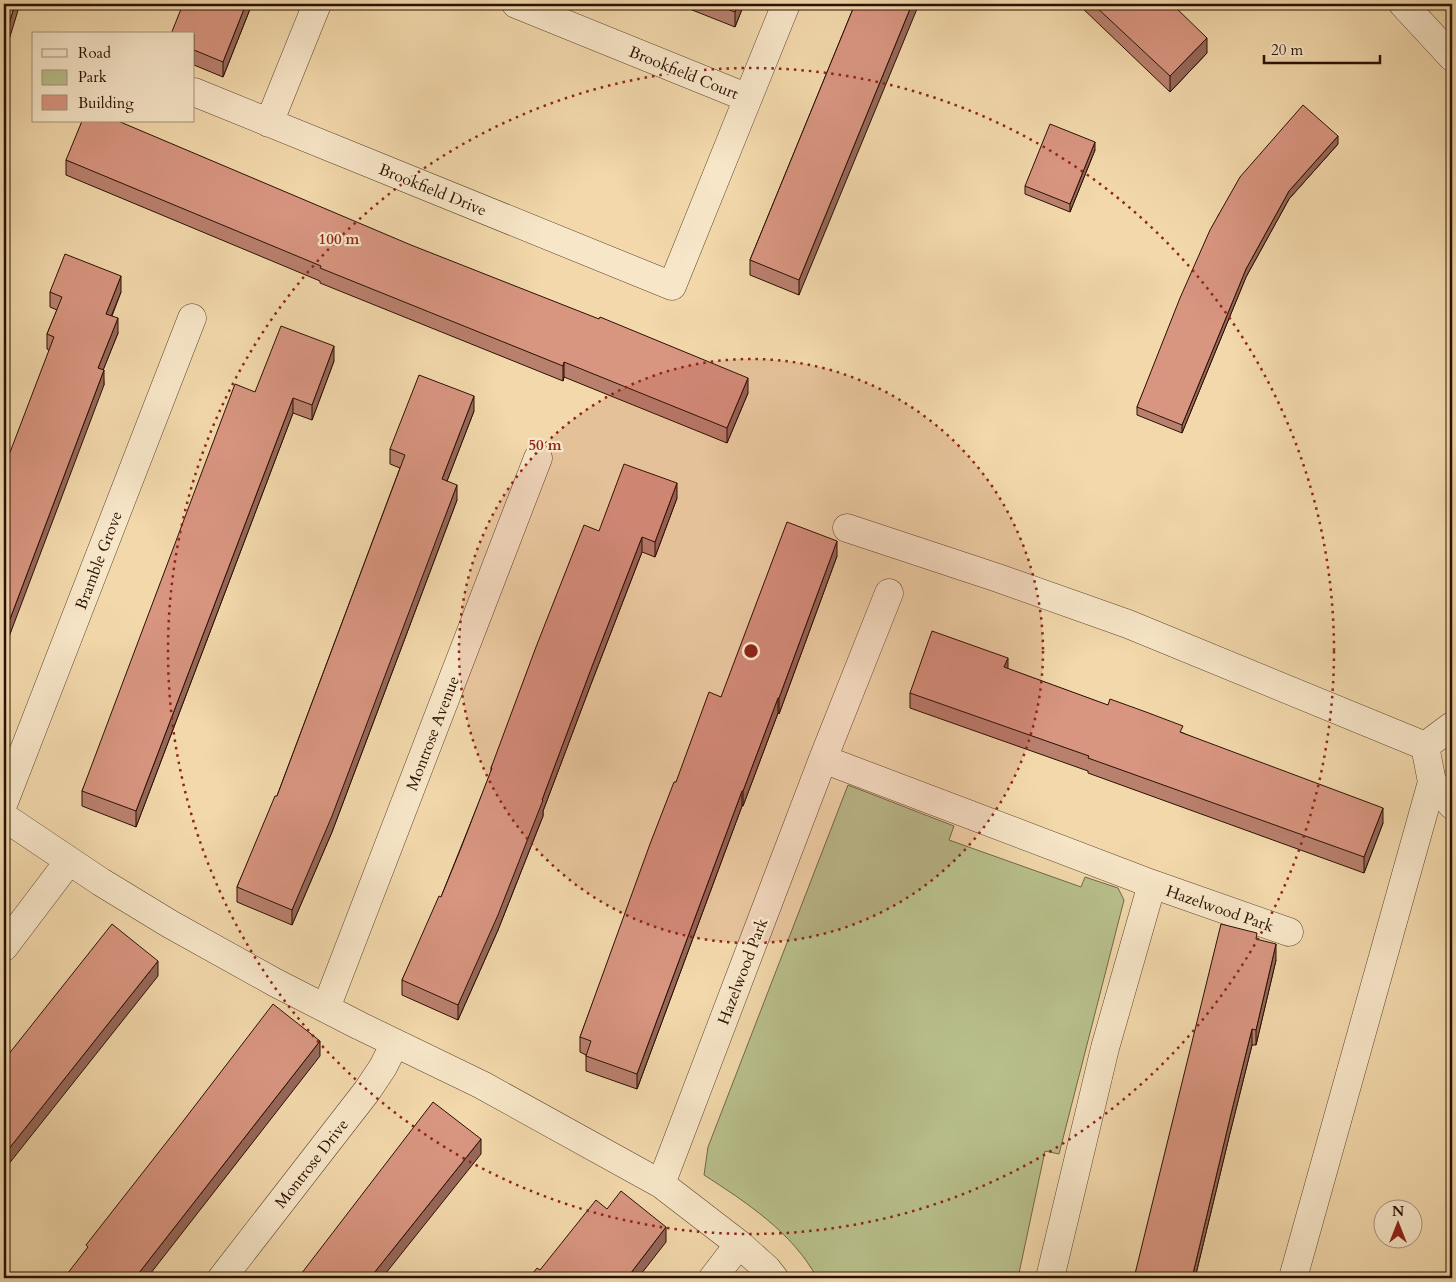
<svg xmlns="http://www.w3.org/2000/svg" width="1456" height="1282" viewBox="0 0 1456 1282" font-family="Cardo,serif">
<style>
.green{fill:#b8bf8b;stroke:#716847}
.lines{fill:none;stroke-linecap:round;stroke-linejoin:round}
.minor-casing{stroke:#5c432d;stroke-width:29}
.minor{stroke:#f7e6c8;stroke-width:28}
.wall{fill:#ba806e;stroke:#2a1103}
.shaded-wall{fill:#97685a;stroke:#2a1103}
.building{fill:#d89580;stroke:#2a1103}
.ring{fill:none;stroke:#8f2418;stroke-width:2.5;stroke-dasharray:2.5 5}
.labels{text-anchor:middle;stroke-width:4.5;stroke-linejoin:round;paint-order:stroke}
.street-label{font-size:16px;fill:#2a1103;stroke:#f7e6c8}
.centre{fill:#8f2418;stroke:#f7e6c8;stroke-width:2.5}
.ring-label{font-size:15px;text-anchor:middle;font-weight:bold;fill:#8f2418;stroke:#f7e6c8;stroke-width:4.5;stroke-linejoin:round;paint-order:stroke}
</style>
<rect width="100%" height="100%" fill="#f2d8ab"/>
<filter id="stains"><feTurbulence type="fractalNoise" baseFrequency=".004" numOctaves="4"/><feColorMatrix values="0 0 0 0 .2 0 0 0 0 .09 0 0 0 0 .02 0 0 0 .5 -.17"/></filter>
<radialGradient id="worn" r=".72"><stop offset=".6" stop-color="#630" stop-opacity="0"/><stop offset="1" stop-color="#630" stop-opacity=".3"/></radialGradient>
<!-- green -->
<path class="green" d="M848,785L954,826L949,840L1081,887L1085,877L1118,888L1124,900L1059,1154L1045,1151L1018,1278H817C793,1233 746,1202 704,1175L708,1147Z"/>
<g class="lines">
<defs>
<path id="minor" d="M516,4L748,98
M1403,4L1452,57
M194,92L672,286L786,4
M269,123L317,4
M847,528L998,578L1128,624L1425,746
M1425,746L1452,726
M823,759L1152,884L1105,1048L1050,1278
M1432,782L1452,805
M4,802L192,318
M4,817L101,882L170,924L276,983L360,1026L482,1085L661,1184L739,1244L767,1269L774,1278
M1152,884L1289,932
M4,947L69,861
M326,1008L538,458
M661,1184L823,759L889,593
M222,1278L367,1091L383,1067L395,1043
M713,1278L739,1244
M1293,1278L1432,782L1425,746"/>
</defs>
<!-- minor casing -->
<use href="#minor" class="minor-casing"/>
<!-- minor -->
<use href="#minor" class="minor"/>
</g>
<!-- wall -->
<path class="wall" d="M183,4H252L223,77L194,65V34Z
M677,4H744L735,27Z
M855,4L799,295L750,275V260Z
M1078,4H1172L1207,53L1170,92Z
M1338,144L1289,199L1246,277L1182,433L1137,415V407L1219,214Z
M1095,150L1070,212L1025,194V186Z
M66,160L748,393L727,443L564,377L563,381L320,283V281L66,175Z
M50,292H121L112,316L118,333L103,370L104,385L47,349V334L57,310L50,307Z
M334,361L312,420L293,413L136,827L82,806V791L255,392Z
M474,411L447,481L457,500L332,832L292,925L237,902V887L277,796L400,468L390,464V449Z
M677,498L655,557L642,552L591,684L543,811V816L498,930L458,1020L402,995V980L441,897L491,772V768L599,531Z
M837,556L779,714L778,713L743,806H742L637,1089L586,1071V1055L580,1052V1037L676,782L721,697Z
M1008,669L1183,733L1383,823L1364,873L1088,773V771L910,708V693Z
M1257,940L1276,960L1256,1045H1252L1230,1133L1195,1278H1134Z"/>
<!-- shaded-wall -->
<path class="shaded-wall" d="M15,4H20L4,56V41Z
M246,4H252L223,77V62Z
M738,4H744L735,27V12Z
M912,4H919L799,295V280Z
M1207,38V53L1170,92V76Z
M1338,136V144L1289,199L1246,277L1182,433V425L1246,269L1289,191Z
M1095,142V150L1070,212V204Z
M121,276V292L106,329V314Z
M118,318V333L98,383V368Z
M334,346V361L312,420V405Z
M564,362V377L563,381V366Z
M104,370V385L4,650V635Z
M748,378V393L727,443V428Z
M474,396V411L442,494V479Z
M293,398V413L136,827V811Z
M677,483V498L655,557V542Z
M457,485V500L332,832L292,925V910Z
M642,537V552L591,684L543,811V816L498,930L458,1020V1005L542,800L591,669Z
M837,541V556L779,714V698Z
M1008,658V673L1004,667Z
M778,698V713L743,806V791Z
M742,791V806L637,1089V1074Z
M1383,808V823L1364,873V857Z
M1276,944V960L1256,1045V1030Z
M158,961V976L4,1170V1155Z
M1252,1029V1045L1230,1133L1195,1278H1192L1230,1118Z
M320,1041V1056L147,1278H135Z
M481,1139V1154L382,1278H370Z
M666,1227V1242L638,1278H627Z"/>
<!-- building -->
<path class="building" d="M4,4H15L4,41Z
M183,4H246L223,62L194,50V34H171Z
M714,4H738L735,12Z
M855,4H912L799,280L750,260Z
M1093,4H1172L1207,38L1170,76Z
M1303,105L1338,136L1289,191L1246,269L1182,425L1137,407L1180,298L1210,230L1219,214L1240,177Z
M82,121H118L411,245L599,319L600,317L748,378L727,428L564,362L563,366L320,268L321,266L66,160Z
M1050,124L1095,142L1070,204L1025,186Z
M65,254L121,276L106,314L118,318L98,368L104,370L4,635V468L54,337L47,334L62,297L50,292Z
M281,326L334,346L312,405L293,398L136,811L82,791L235,384L255,392Z
M419,375L474,396L442,479L457,485L332,816L292,910L237,887L275,796H277L405,455L390,449Z
M624,464L677,483L655,542L642,537L591,669L542,800H543L498,915L458,1005L402,980L439,896L441,897L461,848L492,768H491L536,647L584,525L599,531Z
M787,522L837,541L779,698H778L743,791H742L637,1074L586,1056L591,1041L580,1037L650,844L674,782H676L709,692L721,697Z
M932,631L1008,658L1004,667L1108,705L1110,699L1146,712L1183,726L1180,732L1383,808L1364,857L1088,758L1089,756L910,693Z
M112,924L158,961L4,1155V1060Z
M1221,924L1257,933L1256,939L1276,944L1256,1030L1252,1029L1230,1118L1192,1278H1134Z
M273,1004L320,1041L135,1278H64L88,1247L86,1245L184,1120Z
M433,1102L481,1139L370,1278H298Z
M621,1191L666,1227L627,1278H529L537,1268L540,1270L596,1200L607,1209Z"/>
<!-- distance rings -->
<circle cx="751" cy="651" r="292" fill="#8f2418" fill-opacity=".12"/>
<g class="ring">
<circle cx="751" cy="651" r="292"/>
<circle cx="751" cy="651" r="583"/>
</g>
<g class="labels">
<!-- street labels -->
<g class="street-label">
<text transform="translate(684 72) rotate(22)" y="6">Brookfield Court</text>
<text transform="translate(433 189) rotate(22)" y="6">Brookfield Drive</text>
<text transform="translate(98 560) rotate(-69)" y="6">Bramble Grove</text>
<text transform="translate(432 733) rotate(-69)" y="6">Montrose Avenue</text>
<text transform="translate(1220 908) rotate(19)" y="6">Hazelwood Park</text>
<text transform="translate(742 971) rotate(-69)" y="6">Hazelwood Park</text>
<text transform="translate(311 1163) rotate(-52)" y="6">Montrose Drive</text>
</g>
</g>
<circle cx="751" cy="651" r="8" class="centre"/>
<g class="ring-label">
<text x="339" y="244">100 m</text>
<text x="545" y="450">50 m</text>
</g>
<!-- margin -->
<rect width="1456" height="1282" fill="none" stroke="#f2d8ab" stroke-width="20"/>
<rect x="5" y="5" width="1446" height="1272" fill="none" stroke="#2a1103" stroke-width="2.5"/>
<rect x="10" y="10" width="1436" height="1262" fill="none" stroke="#2a1103"/>
<!-- legend -->
<rect x="32" y="32" width="162" height="90" fill="#f7e6c8" stroke="#a59179"/>
<rect x="42" y="49" width="25" height="8" fill="#f7e6c8" stroke="#a59179"/>
<text x="78" y="58" font-size="15" fill="#2a1103">Road</text>
<rect x="42" y="70" width="25" height="15" fill="#b8bf8b" stroke="#a59179"/>
<text x="78" y="82" font-size="15" fill="#2a1103">Park</text>
<rect x="42" y="95" width="25" height="15" fill="#d89580" stroke="#a59179"/>
<text x="78" y="108" font-size="15" fill="#2a1103">Building</text>
<!-- north arrow -->
<g transform="translate(1398 1224)"><circle r="24" fill="#f7e6c8" stroke="#a59179"/>
<path d="M0-4L9 19L0 12L-9 19Z" fill="#8f2418"/>
<text y="-8" font-size="14" font-weight="bold" text-anchor="middle" fill="#2a1103">N</text>
</g>
<!-- scale -->
<path d="M1264 55v8h116v-8" fill="none" stroke="#2a1103" stroke-width="2.5"/>
<text x="1271" y="55" font-size="15" fill="#2a1103" stroke="#f7e6c8" stroke-width="4" paint-order="stroke">20 m</text>
<rect width="100%" height="100%" filter="url(#stains)"/>
<rect width="100%" height="100%" fill="url(#worn)"/>
</svg>
